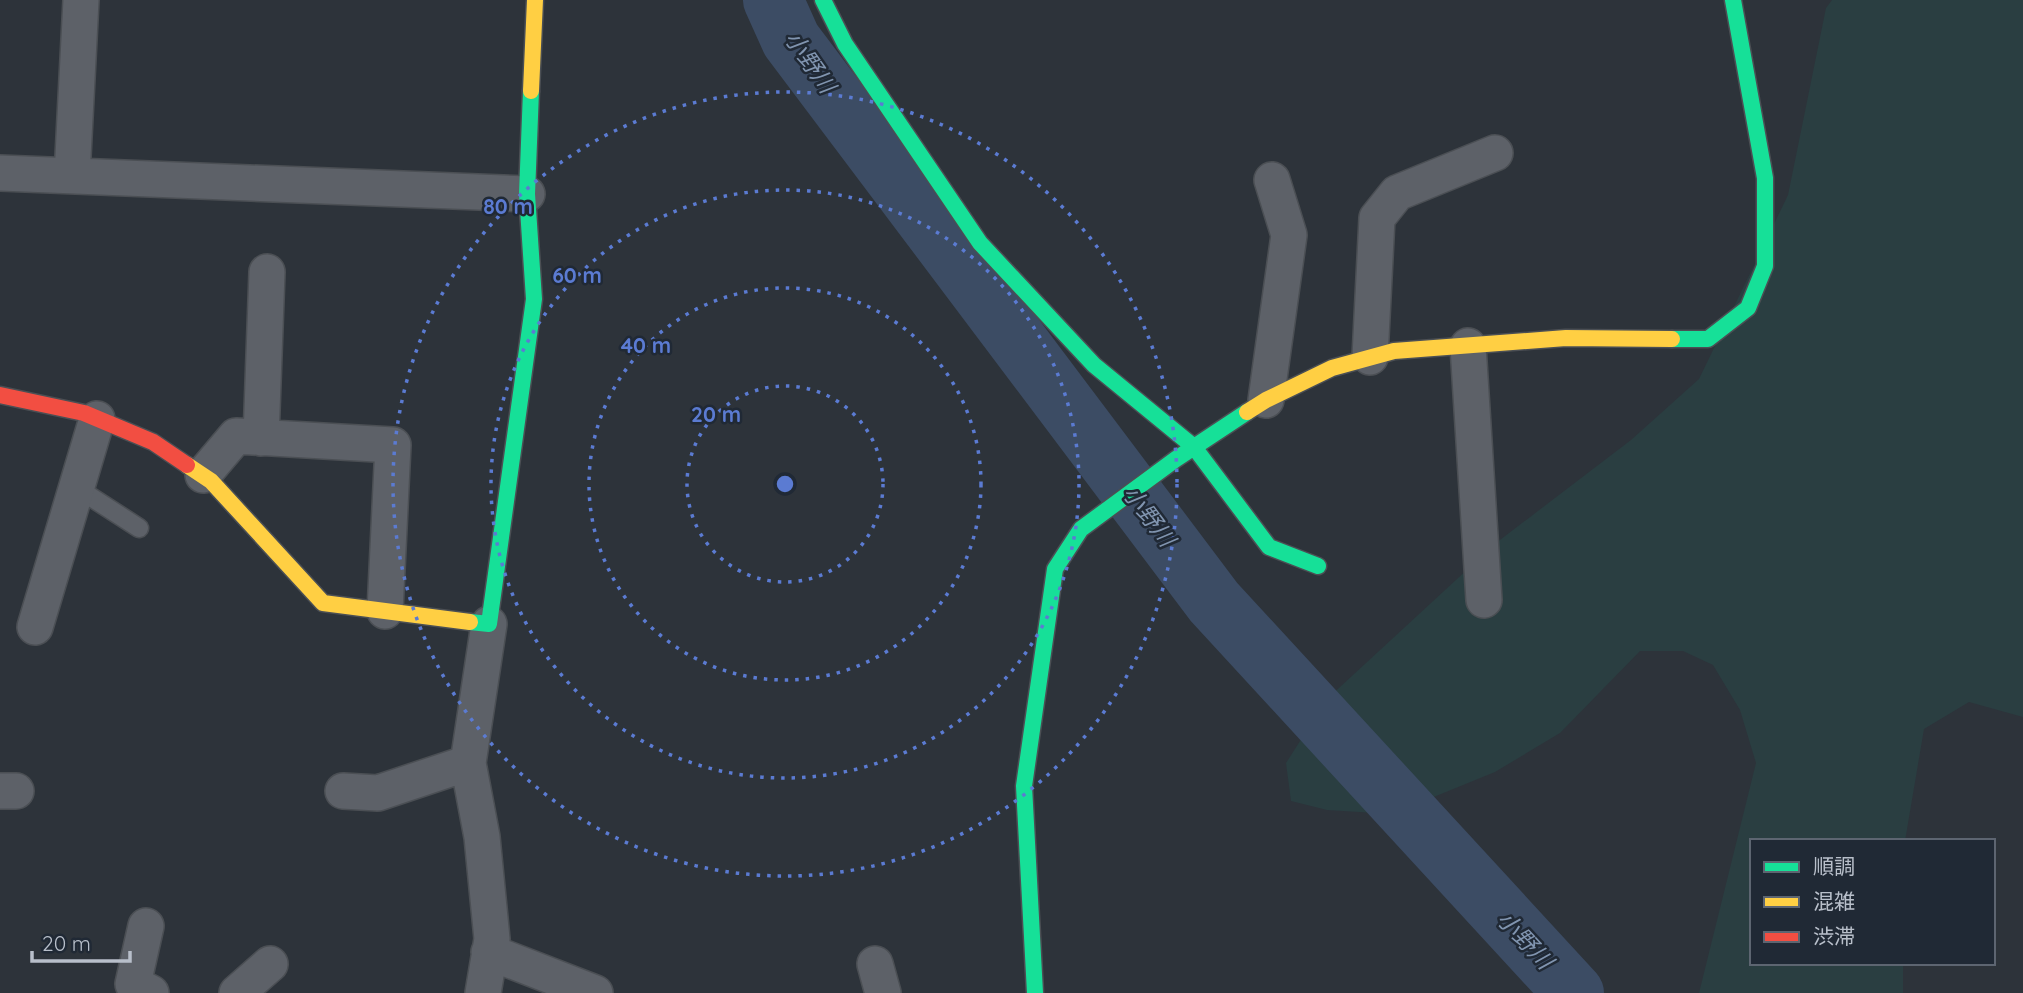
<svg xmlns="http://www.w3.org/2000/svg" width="2023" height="993" viewBox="0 0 2023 993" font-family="Quicksand,'Noto Sans JP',sans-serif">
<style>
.green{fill:#2a3e41}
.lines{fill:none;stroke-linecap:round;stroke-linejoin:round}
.river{stroke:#3c4c64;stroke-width:60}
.lane-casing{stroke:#4b4f54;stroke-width:21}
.street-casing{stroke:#4b4f54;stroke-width:38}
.fast-casing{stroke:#4b4f54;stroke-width:19}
.slow-casing{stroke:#4b4f54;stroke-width:19}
.jam-casing{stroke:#4b4f54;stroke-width:19}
.lane{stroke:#5d6168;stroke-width:18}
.street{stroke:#5d6168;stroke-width:35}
.fast{stroke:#16e098;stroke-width:16}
.slow{stroke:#ffcf43;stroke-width:16}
.jam{stroke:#f24e42;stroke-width:16}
.ring{fill:none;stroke:#5b7bd2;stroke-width:3.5;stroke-dasharray:3.5 7}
.labels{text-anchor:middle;stroke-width:5;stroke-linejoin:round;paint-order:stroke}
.water-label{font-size:23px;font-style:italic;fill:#8195b0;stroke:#202935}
.centre{fill:#5b7bd2;stroke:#202935;stroke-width:3.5}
.ring-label{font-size:21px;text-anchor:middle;font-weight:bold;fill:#5b7bd2;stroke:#202935;stroke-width:5;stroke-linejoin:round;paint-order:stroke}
</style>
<rect width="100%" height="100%" fill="#2d333a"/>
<!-- green -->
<path class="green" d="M1832,0H2023V717L1969,702L1924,729L1905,841H1752V963H1903V993H1699L1756,763L1740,710L1713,665L1683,651H1640L1560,733L1495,772L1392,814L1327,810L1291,801L1286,763L1327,699L1496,543L1631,440L1699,379L1788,195L1826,8Z"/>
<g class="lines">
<!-- river -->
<path class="river" d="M773,0L791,40L1214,602L1574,993"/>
<defs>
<path id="lane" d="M77,488L139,528"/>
<path id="street" d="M0,173L527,194
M72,176L81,0
M1468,346L1484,600
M1370,357L1377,218L1397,193L1495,153
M1266,400L1289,235L1272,180
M261,438L267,272
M203,475L236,436L393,445L385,611
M35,627L97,419
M468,763L482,837L492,939L483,993
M0,791H16
M343,791L378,793L468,763L489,624
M146,926L133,984L151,993
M489,952L595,993
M875,964L883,993
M237,993L270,964"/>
<path id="fast" d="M823,0L845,44L980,243L1094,365L1194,447L1269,547L1318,566
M1672,339H1708L1748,308L1765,266V178L1733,0
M470,622L489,624L534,299L527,194L531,91
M1035,993L1024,786L1055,569L1081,529L1176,459L1247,412"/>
<path id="slow" d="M531,91L535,0
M1247,412L1266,400L1332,368L1394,351L1566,338L1672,339
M187,465L211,481L323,603L470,622"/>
<path id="jam" d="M0,395L84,413L153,442L187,465"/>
</defs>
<!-- lane casing -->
<use href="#lane" class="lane-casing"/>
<!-- street casing -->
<use href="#street" class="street-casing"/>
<!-- fast casing -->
<use href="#fast" class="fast-casing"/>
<!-- slow casing -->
<use href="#slow" class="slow-casing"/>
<!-- jam casing -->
<use href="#jam" class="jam-casing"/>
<!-- lane -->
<use href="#lane" class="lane"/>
<!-- street -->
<use href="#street" class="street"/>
<!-- fast -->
<use href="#fast" class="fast"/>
<!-- slow -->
<use href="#slow" class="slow"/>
<!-- jam -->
<use href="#jam" class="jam"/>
</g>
<!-- distance rings -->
<g class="ring">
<circle cx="785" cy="484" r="98"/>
<circle cx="785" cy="484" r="196"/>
<circle cx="785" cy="484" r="294"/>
<circle cx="785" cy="484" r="392"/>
</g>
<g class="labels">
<!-- water labels -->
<g class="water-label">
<text transform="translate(810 62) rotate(55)" y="8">小野川</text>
<text transform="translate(1149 516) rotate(53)" y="8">小野川</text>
<text transform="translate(1525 940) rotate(47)" y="8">小野川</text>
</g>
</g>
<circle cx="785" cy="484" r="10" class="centre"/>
<g class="ring-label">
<text x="508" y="214">80 m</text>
<text x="577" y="283">60 m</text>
<text x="646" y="353">40 m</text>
<text x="716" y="422">20 m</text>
</g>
<!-- legend -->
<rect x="1750" y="839" width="245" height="126" fill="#202935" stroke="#5d6571" stroke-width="2"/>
<rect x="1764" y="862" width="35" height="10" fill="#16e098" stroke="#5d6571" stroke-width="2"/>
<text x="1813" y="874" font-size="21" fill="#b8bfca">順調</text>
<rect x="1764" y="897" width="35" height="10" fill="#ffcf43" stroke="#5d6571" stroke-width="2"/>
<text x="1813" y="909" font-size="21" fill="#b8bfca">混雑</text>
<rect x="1764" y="932" width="35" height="10" fill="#f24e42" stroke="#5d6571" stroke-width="2"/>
<text x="1813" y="944" font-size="21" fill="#b8bfca">渋滞</text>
<!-- scale -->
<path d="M32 951v10h98v-10" fill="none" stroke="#b8bfca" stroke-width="3.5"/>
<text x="42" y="951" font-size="21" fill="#b8bfca" stroke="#202935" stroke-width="5" paint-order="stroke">20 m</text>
</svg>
